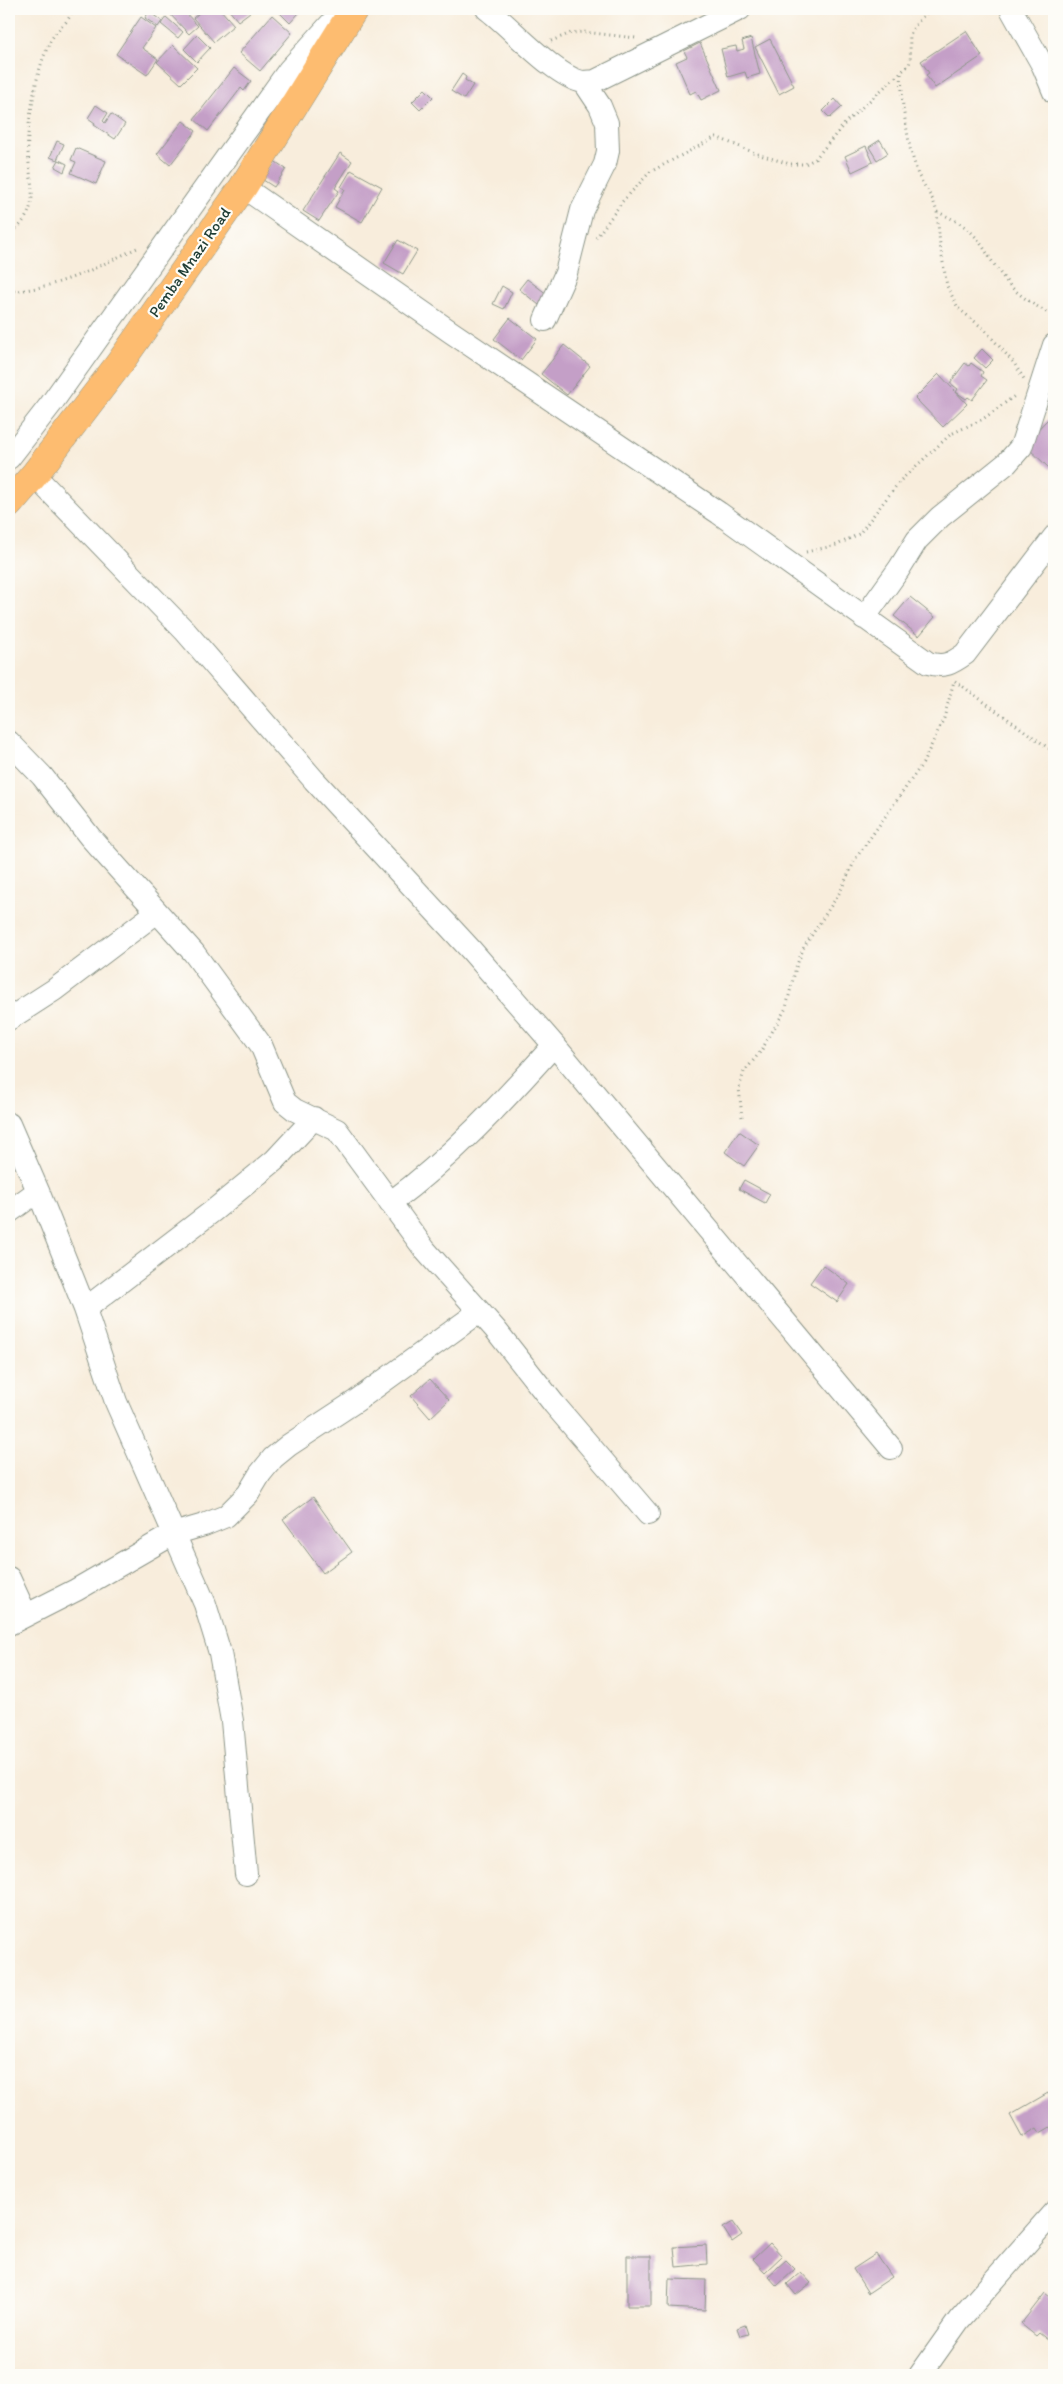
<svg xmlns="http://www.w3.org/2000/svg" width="1063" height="2384" viewBox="0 0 1063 2384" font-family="Itim,sans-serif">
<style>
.building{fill:#c49fc7}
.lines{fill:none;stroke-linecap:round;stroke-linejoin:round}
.minor-casing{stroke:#8c9588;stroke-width:24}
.major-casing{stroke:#8c9588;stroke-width:29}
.path{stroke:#8c9588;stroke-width:3;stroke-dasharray:1 4;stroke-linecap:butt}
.minor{stroke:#fff;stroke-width:22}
.major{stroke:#fdbc6f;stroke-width:28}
.labels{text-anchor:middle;stroke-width:4.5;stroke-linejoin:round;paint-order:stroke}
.street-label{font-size:16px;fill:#1f3d34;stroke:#fdfcf7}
</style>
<rect width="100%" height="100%" fill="#fdfcf7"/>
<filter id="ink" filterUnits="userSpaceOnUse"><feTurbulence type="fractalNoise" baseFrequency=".02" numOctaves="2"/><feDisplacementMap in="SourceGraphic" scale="10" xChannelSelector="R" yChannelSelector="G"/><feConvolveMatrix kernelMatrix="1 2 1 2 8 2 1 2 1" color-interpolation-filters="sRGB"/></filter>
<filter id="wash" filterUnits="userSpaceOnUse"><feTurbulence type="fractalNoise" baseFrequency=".0096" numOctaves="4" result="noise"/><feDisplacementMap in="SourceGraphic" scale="20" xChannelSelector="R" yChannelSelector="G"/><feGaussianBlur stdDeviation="1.12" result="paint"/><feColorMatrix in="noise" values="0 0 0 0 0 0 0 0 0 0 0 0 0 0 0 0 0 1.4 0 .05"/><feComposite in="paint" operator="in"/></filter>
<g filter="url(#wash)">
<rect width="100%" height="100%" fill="#f8eddc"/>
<g id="blocks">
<!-- building -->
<path class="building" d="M165,9H182L198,26L189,34Z
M204,9H220L234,25L214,42L193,18Z
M228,9H254L238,21Z
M276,9H294L299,13L290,23Z
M149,12L162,21L158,27L145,18Z
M272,15L292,33L260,71L239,53Z
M141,17L156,28L142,48L158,59L147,75L116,54Z
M166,17L183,32L178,38L161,24Z
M966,31L982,56L935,88L926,75L929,73L921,61Z
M197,35L210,48L197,62L184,49Z
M751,38L760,74L747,78L745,72L728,77L721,49L736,46L737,51L744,49L742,41Z
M770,39L794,86L779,94L755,47Z
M700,43L721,90L701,100L696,91L690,94L676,62L687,57L684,51Z
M173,45L197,68L181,84L157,62Z
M234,68L251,81L244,91L241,88L208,131L194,119Z
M462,74L466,77L465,80L473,85L464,99L451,91Z
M425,89L433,97L420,110L412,102Z
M835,99L842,107L830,118L823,111Z
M96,105L108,113L103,121L105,123L111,114L125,124L115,139L94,125L95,123L88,118Z
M183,121L196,131L170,165L157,154Z
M880,140L888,153L877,160L869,147Z
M57,141L64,144L57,160L50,157Z
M866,146L873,162L852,172L845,156Z
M76,148L106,161L96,184L71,173L76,162L71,160Z
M340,153L352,161L335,188L339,191L319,221L303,211Z
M59,160L67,164L64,172L55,167Z
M273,160L286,169L274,187L260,178Z
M351,170L382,187L362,222L335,207L345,189L341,187Z
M398,240L417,251L403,274L384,263Z
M527,279L547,294L539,305L519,289Z
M502,286L512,292L504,309L493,304Z
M510,318L537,339L521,360L494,339Z
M564,345L590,366L567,395L541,374Z
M982,349L993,360L985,368L974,358Z
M965,363L969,366L971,363L983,372L981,376L987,380L972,400L968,397L966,399L956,392L958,389L950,383Z
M939,374L967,404L943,427L915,398Z
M1048,419L1054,425V464L1050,469L1024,444Z
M910,597L935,617L919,636L894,616Z
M739,1131L759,1145L744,1166L725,1152Z
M744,1180L770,1194L765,1203L739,1189Z
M823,1265L849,1284L837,1302L810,1283Z
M430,1379L449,1400L430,1418L411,1396Z
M313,1497L352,1552L323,1573L283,1519Z
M1048,2093L1054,2104V2125L1040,2133L1037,2128L1022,2137L1010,2115Z
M733,2222L742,2235L732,2242L723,2228Z
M770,2243L782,2256L765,2272L753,2259Z
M706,2245L707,2264L676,2267L674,2247Z
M876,2254L892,2277L868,2293L853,2269Z
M627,2256H651V2306H627Z
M786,2260L795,2269L777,2286L768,2276Z
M801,2272L811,2283L796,2295L787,2284Z
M669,2279L706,2280L705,2310L668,2308Z
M1045,2293L1054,2300V2318L1051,2323L1054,2326V2334L1049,2341L1039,2333L1036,2336L1021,2324Z
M745,2325L748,2334L740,2336L737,2328Z"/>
</g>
</g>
<g filter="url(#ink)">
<use href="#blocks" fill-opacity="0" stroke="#8c9588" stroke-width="1"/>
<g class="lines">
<defs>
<path id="minor" d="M487,9C511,27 555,77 583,82C587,82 592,81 595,81L740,9
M1011,9L1043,66L1054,92
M243,187L451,332L719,513L928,663C945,668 952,663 965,654L1054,537
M545,320L566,273L582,210L605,164L608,151L607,123L600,106L584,82
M9,458L51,404L289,70L336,18L349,10
M34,475L185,631L314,780L471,950L554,1045L891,1448
M864,618L899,569L917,540L940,517L1007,463L1021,447L1054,345
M9,742L42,776L90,837L194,953L261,1045L285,1102L295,1110L337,1130L425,1250L495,1329L554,1404L648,1514
M9,1019L54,990L157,912
M9,1124L38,1191L85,1309L116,1402L205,1604L220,1653L232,1721L246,1874
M390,1203C451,1158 503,1102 554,1045
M9,1212L38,1191
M85,1309L213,1211L275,1160L314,1118
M9,1578L26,1615
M9,1624L76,1590L173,1534L204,1525L226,1516L248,1494L260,1474L273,1458L289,1445L356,1401L479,1312
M920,2375L959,2320L1054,2212"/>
<path id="major" d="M9,504L34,475L119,364L243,187L354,9"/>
</defs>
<!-- minor casing -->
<use href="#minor" class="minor-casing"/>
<!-- major casing -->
<use href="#major" class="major-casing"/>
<!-- path -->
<path class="path" d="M551,41L571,33L584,32L636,38
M901,74L903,108L910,148L918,175L933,200L937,212L940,245L947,286L958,308L984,329L1014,363L1024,379
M937,212C984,231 979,248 1007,282C1019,297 1039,307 1054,317
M9,236C43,207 30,189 28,152C27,137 29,120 32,106C35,84 41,59 51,40C58,27 70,23 72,9
M596,238L623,201L650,172L716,137L760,155L790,164H805L815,159L847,121L909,65C912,55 909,45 910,36C912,26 924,16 930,9
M9,292C61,287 91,270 137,248
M806,552L837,545L859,534L900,481L951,434L983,419L1016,395
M955,681L1054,752
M742,1117L739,1088L744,1072L761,1051L786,1008L796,967L804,947L840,892L856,858L923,763L944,718L954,681"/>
<!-- minor -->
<use href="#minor" class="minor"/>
<!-- major -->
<use href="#major" class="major"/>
</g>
</g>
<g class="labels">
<!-- street labels -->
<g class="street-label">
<text transform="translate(189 262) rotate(-55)" y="6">Pemba Mnazi Road</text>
</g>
</g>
<!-- margin -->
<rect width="1063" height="2384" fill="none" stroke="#fdfcf7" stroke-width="30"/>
</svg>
